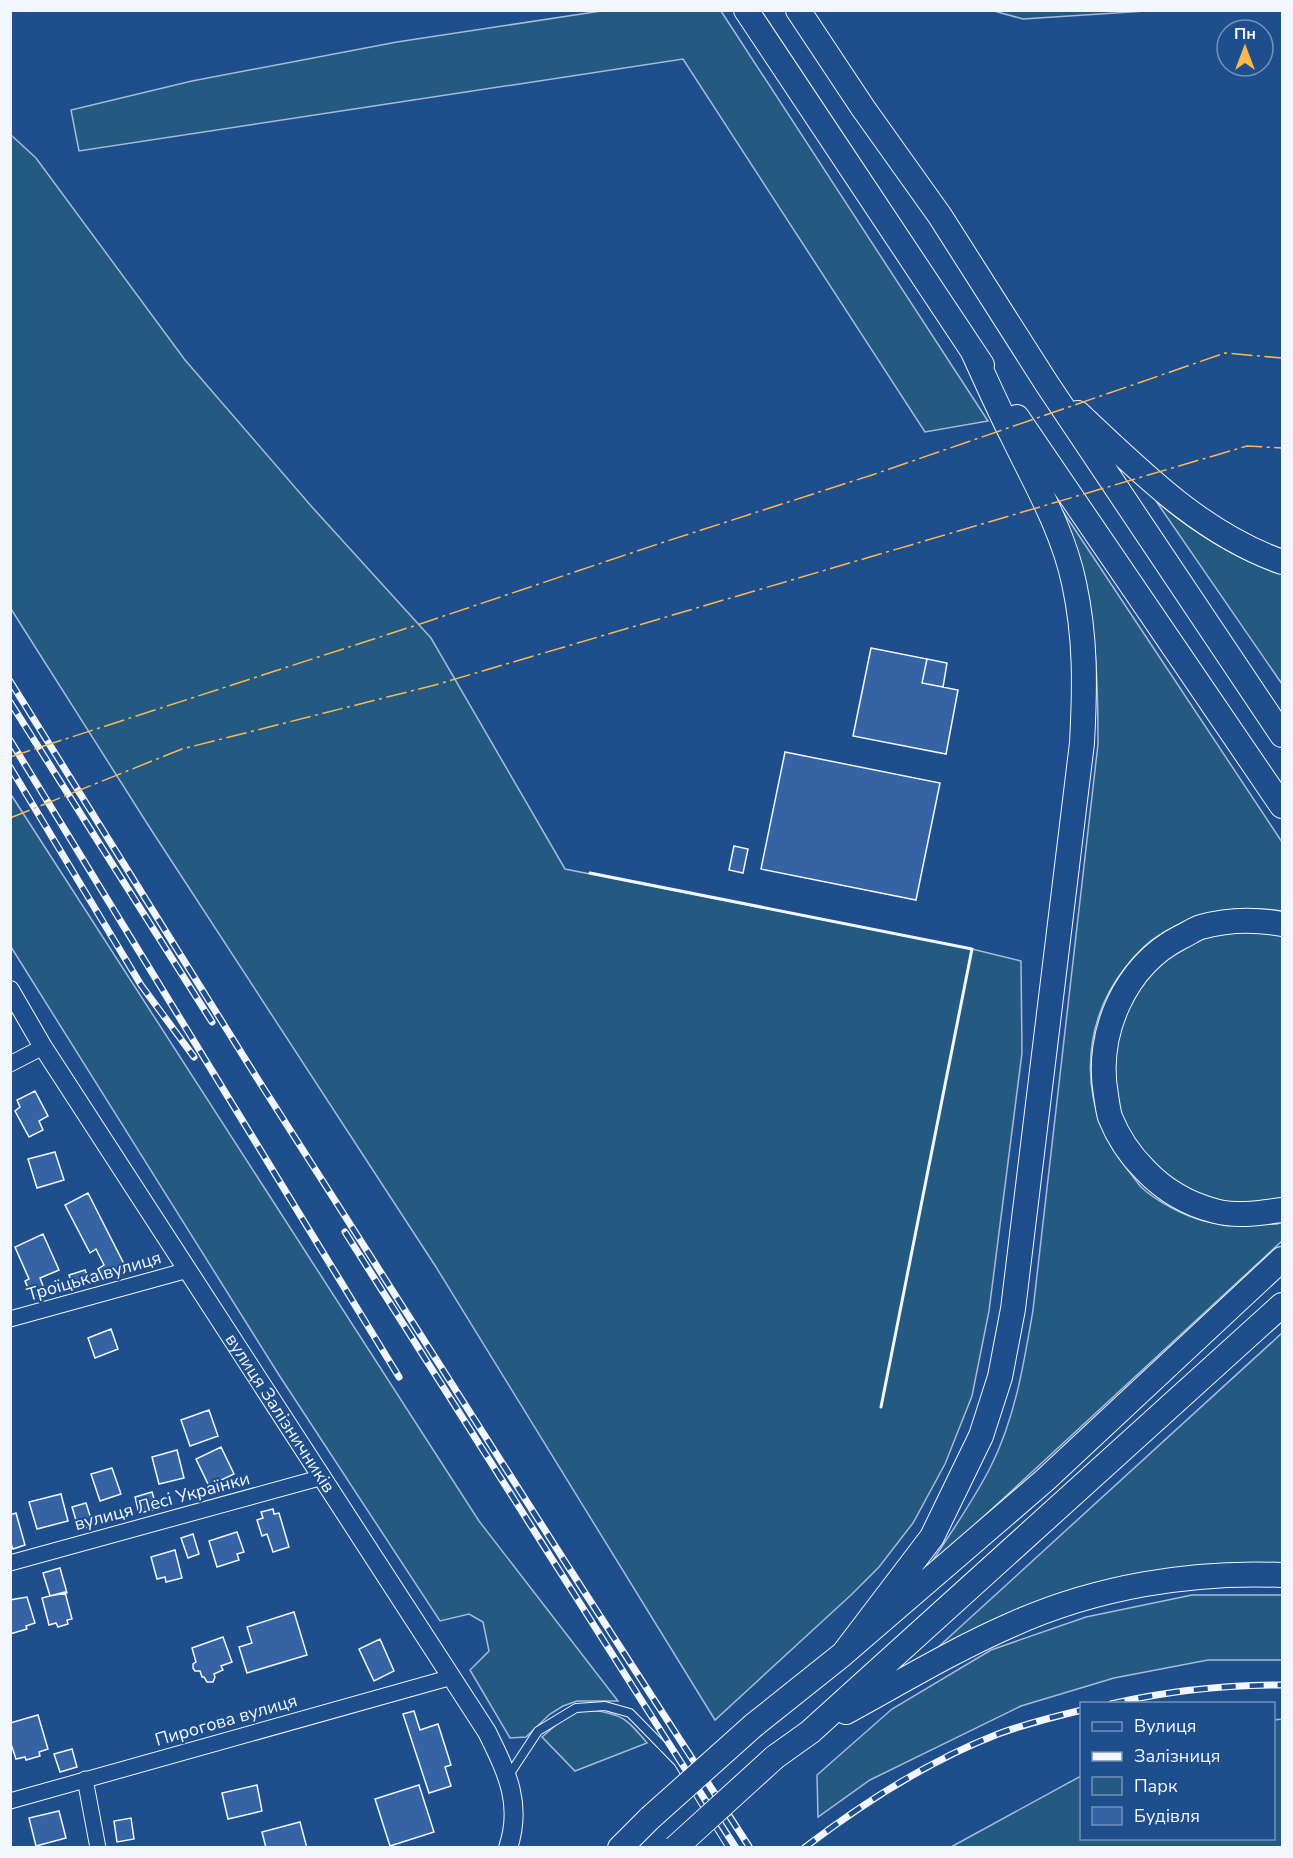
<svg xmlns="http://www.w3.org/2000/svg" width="1293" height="1858" viewBox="0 0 1293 1858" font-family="'Nunito Sans',sans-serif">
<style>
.green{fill:#245a82;stroke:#a8bbd7;stroke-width:1.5}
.building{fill:#3563a3;stroke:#f2f6ff;stroke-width:1.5}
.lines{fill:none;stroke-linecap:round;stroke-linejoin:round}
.service-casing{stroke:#f2f6ff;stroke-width:10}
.minor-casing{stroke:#f2f6ff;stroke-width:17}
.tertiary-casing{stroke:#f2f6ff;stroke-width:20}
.trunk-casing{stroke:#f2f6ff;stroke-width:26}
.service{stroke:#1f4e8c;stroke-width:8}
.minor{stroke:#1f4e8c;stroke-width:15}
.tertiary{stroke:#1f4e8c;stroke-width:18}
.trunk{stroke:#1f4e8c;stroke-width:24}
.rail-casing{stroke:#f2f6ff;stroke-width:7}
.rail{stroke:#1f4e8c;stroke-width:4.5;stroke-dasharray:14;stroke-linecap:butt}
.trunk-bridge-casing{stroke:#f2f6ff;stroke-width:26;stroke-linecap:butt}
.trunk-bridge{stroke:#1f4e8c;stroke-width:24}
.wall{stroke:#f2f6ff;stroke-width:3}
.power{stroke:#ffb74d;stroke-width:1.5;stroke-dasharray:21 4.5 3 4.5;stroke-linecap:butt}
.labels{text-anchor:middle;stroke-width:4.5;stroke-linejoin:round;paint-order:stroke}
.street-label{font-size:18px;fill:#f2f6ff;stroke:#1f4e8c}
</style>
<rect width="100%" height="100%" fill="#1f4e8c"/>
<!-- green -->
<path class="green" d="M601,11H721L988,421L925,432L683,59L79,151L71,110L192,81L397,42Z
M994,11H1146L1023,19Z
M11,135L36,158L185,360L312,507L431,638L565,869L972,949L1021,961L1022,1053L989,1311L972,1396L945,1464L913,1523L879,1567L851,1595L715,1720L436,1267L150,828L11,609Z
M1156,501C1194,533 1235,559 1282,574V684Z
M1062,510L1282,842V911C1237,905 1200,910 1161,934C1146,943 1135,955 1125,968C1078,1027 1079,1111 1127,1169C1132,1175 1136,1181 1141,1187C1156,1201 1184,1216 1204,1221C1228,1227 1252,1225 1277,1224L1282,1222V1241L927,1569C949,1536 972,1503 990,1468C1015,1419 1024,1363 1033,1310L1098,744C1098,697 1097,650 1089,604C1083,572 1072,541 1062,510Z
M10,793L479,1521L618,1701H577L563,1706L550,1714L526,1737L510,1738L470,1670L489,1651L483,1622L469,1614L440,1621L279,1375L11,947Z
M1253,928L1282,932V1200L1225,1203L1192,1194L1165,1177L1140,1151L1120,1116L1112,1085L1118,1022L1151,969L1209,934Z
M1282,1333V1564L1214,1565L935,1650Z
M1192,1595H1282V1660H1208L1114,1678L1021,1706L870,1780L818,1817L817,1775L892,1709L991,1650L1086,1617Z
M591,1710C623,1714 627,1719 647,1743L575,1771L542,1737L570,1713Z
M1282,1719V1847H951L1081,1776L1082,1838H1274V1720Z"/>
<!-- building -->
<path class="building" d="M871,648L927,659L922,683L958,690L946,754L853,736Z
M927,659L947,663L943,687L922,683Z
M785,752L940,783L916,900L761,869Z
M734,846L748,849L743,873L729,870Z
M35,1091L48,1116L39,1121L43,1130L29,1137L15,1111L20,1107L17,1100Z
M55,1152L64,1180L37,1188L28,1159Z
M88,1193L126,1268L103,1279L98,1269L104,1265L96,1249L90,1253L65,1205Z
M43,1234L59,1270L40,1278L45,1291L32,1297L25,1281L29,1279L15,1247Z
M85,1270L89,1280L73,1286L69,1275Z
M111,1329L118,1349L95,1358L88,1338Z
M209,1410L218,1436L190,1446L181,1420Z
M221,1447L234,1474L209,1486L196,1459Z
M177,1450L184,1478L159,1484L152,1457Z
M112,1468L121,1494L100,1501L91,1474Z
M152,1492L157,1509L139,1513L135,1497Z
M61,1494L68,1521L37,1529L29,1502Z
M86,1503L93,1525L79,1530L72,1507Z
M273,1509L274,1514L279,1513L289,1547L273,1552L267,1534L262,1536L257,1520L263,1518L261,1512Z
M16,1513L25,1545L13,1549L10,1541V1515Z
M237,1532L244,1552L237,1554L239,1560L217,1567L209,1541Z
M193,1534L199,1554L188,1558L181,1538Z
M175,1550L182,1578L166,1582L165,1577L157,1579L151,1557Z
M60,1568L67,1593L50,1596L43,1573Z
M65,1592L72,1619L67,1620L68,1624L58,1627L56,1623L49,1625L42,1598Z
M27,1597L35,1623L26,1626L27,1629L10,1634V1600Z
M294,1612L307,1655L247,1673L239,1647L252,1643L247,1627Z
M223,1637L232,1662L221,1666L223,1670L214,1674L215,1677L213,1682H207L204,1677H202L200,1671H195L193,1668V1664L196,1662L192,1648Z
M380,1639L394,1671L374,1681L359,1649Z
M414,1711L420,1730L438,1724L451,1765L445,1767L451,1786L429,1793L403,1714Z
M38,1715L48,1749L39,1752L40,1756L26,1760L25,1757L16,1759L10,1741V1723Z
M72,1749L77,1767L60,1772L54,1754Z
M257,1785L262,1811L228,1819L222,1793Z
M419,1785L434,1832L390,1846L375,1799Z
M59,1811L66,1838L36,1846L29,1818Z
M131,1818L134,1839L117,1842L114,1821Z
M300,1822L307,1848H266L262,1832Z"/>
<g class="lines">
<defs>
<path id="service" d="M509,1775L538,1731L576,1708L605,1706L630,1713L678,1762L731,1848"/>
<path id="minor" d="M10,1064L43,1047
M10,1319L188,1270
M10,1563L323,1477
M85,1779L98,1848
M10,1801L452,1677"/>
<g id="tertiary">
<path id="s1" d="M10,990L43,1047L487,1732C506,1771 523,1803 508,1848"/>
</g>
<path id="trunk" d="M746,10L982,365
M798,10L863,108L940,216L1047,384L1282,735
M1078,413C1140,471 1200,533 1282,562
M1017,417L1282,806
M1282,924C1255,919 1229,919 1201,927C1194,929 1188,934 1181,937C1125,965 1095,1034 1106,1095C1107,1102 1108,1110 1110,1117C1118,1137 1130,1155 1145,1170C1164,1190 1188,1204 1215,1211C1237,1217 1260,1213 1282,1210
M843,1654L932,1537L981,1436L1000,1377L1013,1309L1082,743C1085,687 1086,638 1074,583C1063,530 1035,483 1012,435C998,408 986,380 973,352
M846,1712C901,1682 954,1650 1011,1625C1095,1587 1191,1571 1282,1575
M754,1725L843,1654L1045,1480L1282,1259
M775,1757L810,1732L1282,1305
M620,1848L650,1818"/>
</defs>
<!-- service casing -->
<use href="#service" class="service-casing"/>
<!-- minor casing -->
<use href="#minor" class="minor-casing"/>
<!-- tertiary casing -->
<use href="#tertiary" class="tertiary-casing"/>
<!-- trunk casing -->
<use href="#trunk" class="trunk-casing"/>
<!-- service -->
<use href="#service" class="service"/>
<!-- minor -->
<use href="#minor" class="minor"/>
<!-- tertiary -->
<use href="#tertiary" class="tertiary"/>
<!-- trunk -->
<use href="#trunk" class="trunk"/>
<defs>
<path id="rail" d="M10,681L257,1078L578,1582L750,1848
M10,702L212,1022
M10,740L399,1377
M10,767L141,985L194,1057
M345,1232L657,1725L736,1848
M1111,1704C1167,1691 1225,1685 1282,1685
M804,1848C863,1803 928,1761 998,1734C1025,1724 1053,1717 1082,1710"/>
</defs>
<!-- rail casing -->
<use href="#rail" class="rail-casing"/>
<!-- rail -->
<use href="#rail" class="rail"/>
<defs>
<path id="trunk-bridge" d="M650,1818L754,1725
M675,1848L775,1757"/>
</defs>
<!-- trunk-bridge casing -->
<use href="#trunk-bridge" class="trunk-bridge-casing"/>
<!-- trunk-bridge -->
<use href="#trunk-bridge" class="trunk-bridge"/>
<!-- wall -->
<path class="wall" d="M590,873L972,949L881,1407"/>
<!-- power -->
<path class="power" d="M10,757L423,623L658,544L872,475L1225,353L1282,358
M10,818L182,749L435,685L1247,446L1282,448"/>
</g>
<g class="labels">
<!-- street labels -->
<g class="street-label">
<text transform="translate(94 1276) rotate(-16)" y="6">Троїцька вулиця</text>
<text dy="6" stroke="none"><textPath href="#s1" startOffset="502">вулиця Залізничників</textPath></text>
<text transform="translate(162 1501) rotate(-15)" y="6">вулиця Лесі Українки</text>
<text transform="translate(226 1720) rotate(-16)" y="6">Пирогова вулиця</text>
</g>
</g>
<!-- border -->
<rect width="1293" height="1858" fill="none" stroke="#f2f6ff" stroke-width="24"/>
<!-- legend -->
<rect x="1080" y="1702" width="195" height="138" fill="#1f4e8c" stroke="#7391ba" stroke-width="1.5"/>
<rect x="1092" y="1722" width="30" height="9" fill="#1f4e8c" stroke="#7391ba" stroke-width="1.5"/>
<text x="1134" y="1732" font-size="18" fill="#f2f6ff">Вулиця</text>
<rect x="1092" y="1752" width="30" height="9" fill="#f2f6ff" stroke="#7391ba" stroke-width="1.5"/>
<text x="1134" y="1762" font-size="18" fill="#f2f6ff">Залізниця</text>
<rect x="1092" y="1777" width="30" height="18" fill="#245a82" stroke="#7391ba" stroke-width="1.5"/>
<text x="1134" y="1792" font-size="18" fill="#f2f6ff">Парк</text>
<rect x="1092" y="1807" width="30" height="18" fill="#3563a3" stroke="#7391ba" stroke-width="1.5"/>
<text x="1134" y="1822" font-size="18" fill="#f2f6ff">Будівля</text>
<!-- north arrow -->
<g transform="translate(1245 48)"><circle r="28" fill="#1f4e8c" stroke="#7391ba" stroke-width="1.5"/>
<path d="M0-4.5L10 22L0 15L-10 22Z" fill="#ffb74d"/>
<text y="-9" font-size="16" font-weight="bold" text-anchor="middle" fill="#f2f6ff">Пн</text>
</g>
</svg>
